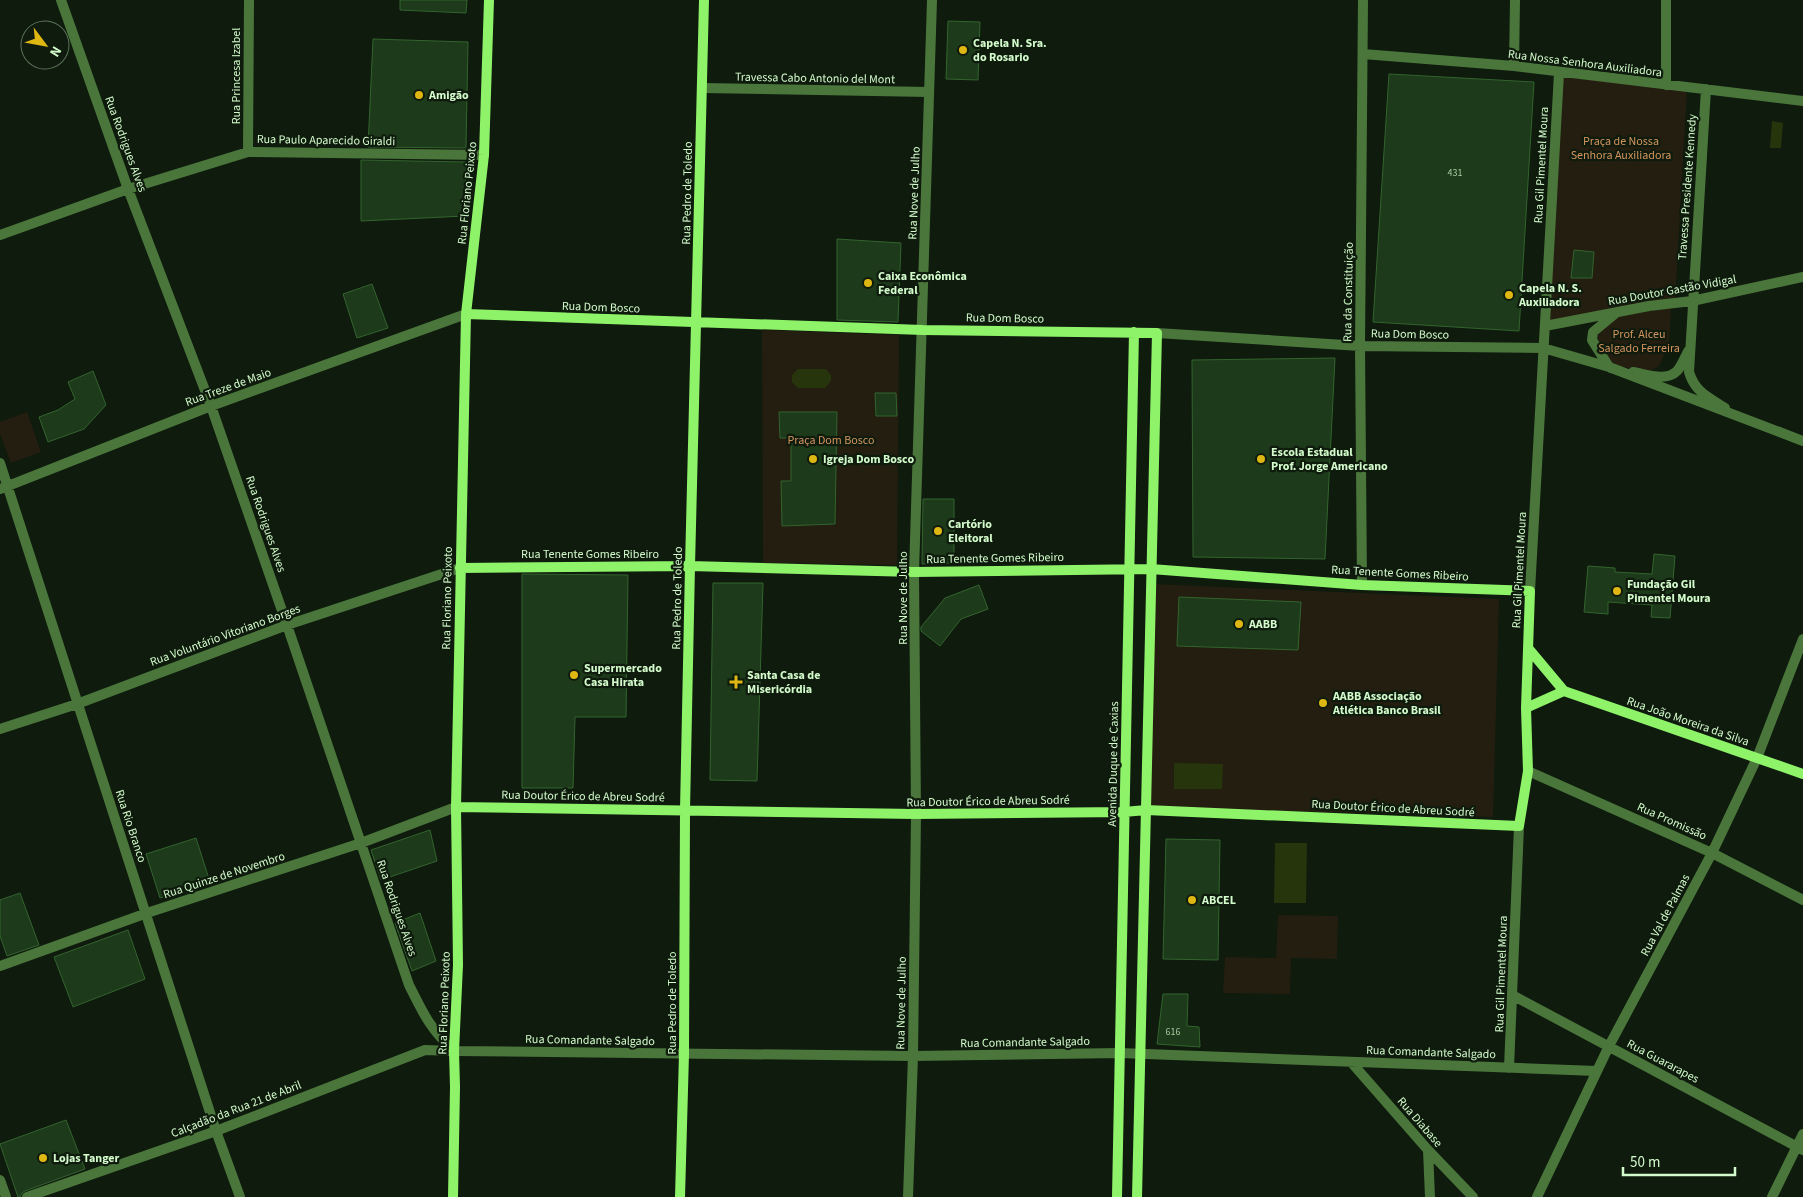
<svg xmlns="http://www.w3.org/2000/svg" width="1803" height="1197" viewBox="0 0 1803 1197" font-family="'Source Sans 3',sans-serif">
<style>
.green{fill:#241e10}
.water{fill:#27350c}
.building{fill:#1d3a1a;stroke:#33642e}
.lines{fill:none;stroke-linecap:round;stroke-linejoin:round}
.pedestrian{stroke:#4a763b;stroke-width:10}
.minor{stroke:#4a763b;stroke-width:10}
.secondary{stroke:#8ff36a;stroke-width:10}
.poi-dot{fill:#dfb713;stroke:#0e1b0d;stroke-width:2}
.labels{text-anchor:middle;stroke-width:4.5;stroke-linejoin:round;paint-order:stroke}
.number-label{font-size:10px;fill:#a6cb9f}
.poi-label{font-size:12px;font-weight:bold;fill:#d3fbcb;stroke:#0e1b0d;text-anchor:start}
.street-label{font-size:12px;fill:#d3fbcb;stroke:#0e1b0d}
.park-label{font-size:12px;fill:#d3945e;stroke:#0e1b0d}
</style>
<rect width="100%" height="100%" fill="#0e1b0d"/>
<!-- green -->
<path class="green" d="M1561,76L1687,90L1675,301L1548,322Z
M1671,307L1669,345L1659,366L1649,372L1612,365L1599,347L1597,334L1619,316Z
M762,330L899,335L897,565L763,563Z
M27,412L41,452L11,463L0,434V422Z
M1153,584L1499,599L1493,817L1148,807Z
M1278,915L1338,916L1337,959L1291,958L1290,994L1223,993L1225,957L1276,958Z"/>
<!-- water -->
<path class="water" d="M1772,121L1783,123L1781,148H1770Z
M798,369H826L831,375V381L825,388H798L792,382V375Z
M1174,763L1223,764L1222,789H1174Z
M1275,843H1307L1306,903H1274Z"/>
<!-- building -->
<path class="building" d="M400,0H467L466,13L400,10Z
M948,21L980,22L978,80L946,79Z
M373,39L468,42L466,148L368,147Z
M1389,74L1534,82L1519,331L1373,322Z
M361,160L466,162L465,216L361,221Z
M837,239L901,243L898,322L837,320Z
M1574,250L1594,252L1592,278H1571Z
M372,284L388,328L357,338L343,294Z
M1335,358L1325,559L1193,557L1192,360Z
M93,371L106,405L84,429L48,442L39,417L58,410L75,399L68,382Z
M875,393H896L897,416H876Z
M779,412H837L835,524L782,526L781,481H791V438H780Z
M923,499H954V563L922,564Z
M1654,554L1675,556L1670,618L1651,617L1652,605L1608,602V614L1584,612L1588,566L1615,568V572L1652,574Z
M522,574L628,575L626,717H575L573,788H522Z
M713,583H763L757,781L710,780Z
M979,585L988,609L961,619L940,646L921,631V627L945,598Z
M1179,597L1301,602L1298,650L1177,646Z
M430,830L437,861L381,880L371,850Z
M196,838L210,882L160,898L146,854Z
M1166,839L1220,840L1218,960L1163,959Z
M20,893L39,945L7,956L0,936V900Z
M420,913L436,961L412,971L395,923Z
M128,930L145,979L73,1007L54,957Z
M1163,994H1188L1187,1026L1199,1027L1200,1047L1157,1044Z
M66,1120L85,1169L25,1191L22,1193L20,1197H18L0,1144Z"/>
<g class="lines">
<!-- pedestrian -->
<path class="pedestrian" d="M27,1197L216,1131L425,1050L454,1051"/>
<!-- minor -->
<path class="minor" d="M61,0L128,189L211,406L287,625L409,985C423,1013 430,1029 454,1051L913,1056L1120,1053L1596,1071
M1363,54L1514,66L1803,101
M1514,66L1515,0
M1666,85V0
M702,88L929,92
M1706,89L1689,372C1695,392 1708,397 1725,408
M248,152L249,0
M0,235L128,189L248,152L484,155
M1545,326L1649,306L1692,301L1803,277
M1157,333L1360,346L1543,348L1609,367L1803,441
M1611,368L1609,367L1592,340L1593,332L1616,313
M1633,372C1646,374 1666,382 1677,371C1682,366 1685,356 1689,350
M0,463L216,1131L240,1197
M0,489L211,406L466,314
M1362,585L1360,346L1363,0
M1530,591L1559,73
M0,729L77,704L287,625L460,568
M1528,771L1712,853L1803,900
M0,966L147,913L361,843L456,807
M1512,995L1803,1150
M1351,1062L1428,1150L1473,1197
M1509,1068L1519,826
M1428,1150L1430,1197
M0,1180L6,1197
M908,1197L913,1056L916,814L914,572L932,0
M1537,1197L1609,1046L1712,853L1757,758L1803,639
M1772,1197L1803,1134"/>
<!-- secondary -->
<path class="secondary" d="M466,314L923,330L1157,333L1137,1197
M1528,648L1564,691L1803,774
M1526,708L1564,691
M456,807L916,814L1124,812L1146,810L1519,826L1528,771L1526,708L1530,591L1362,585L1151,569L914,572L690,566L460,568
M453,1197L455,1087L454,1051L458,965L456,807L466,314L484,155L489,0
M680,1197L684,1054L685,810L690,566L704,0
M1117,1197L1134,332"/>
</g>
<!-- markers -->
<g class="poi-dot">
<circle cx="963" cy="50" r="5"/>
<circle cx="419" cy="95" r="5"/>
<circle cx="868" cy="283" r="5"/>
<circle cx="1509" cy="295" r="5"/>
<circle cx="813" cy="459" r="5"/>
<circle cx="1261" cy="459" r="5"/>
<circle cx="938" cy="531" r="5"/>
<circle cx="1617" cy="591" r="5"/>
<circle cx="1239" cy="624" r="5"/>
<circle cx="574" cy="675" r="5"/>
<path d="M733.5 674.5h5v5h5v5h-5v5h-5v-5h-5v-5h5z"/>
<circle cx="1323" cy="703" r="5"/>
<circle cx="1192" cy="900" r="5"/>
<circle cx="43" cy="1158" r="5"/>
</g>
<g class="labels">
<!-- number labels -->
<g class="number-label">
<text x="1455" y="176">431</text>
<text x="1173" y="1035">616</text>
</g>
<!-- poi labels -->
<g class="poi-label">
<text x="973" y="47">Capela N. Sra.<tspan x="973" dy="14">do Rosario</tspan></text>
<text x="429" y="99">Amigão</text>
<text x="878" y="280">Caixa Econômica<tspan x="878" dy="14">Federal</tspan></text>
<text x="1519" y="292">Capela N. S.<tspan x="1519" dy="14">Auxiliadora</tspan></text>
<text x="1271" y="456">Escola Estadual<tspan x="1271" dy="14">Prof. Jorge Americano</tspan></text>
<text x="823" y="463">Igreja Dom Bosco</text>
<text x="948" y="528">Cartório<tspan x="948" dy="14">Eleitoral</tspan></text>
<text x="1627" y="588">Fundação Gil<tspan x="1627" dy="14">Pimentel Moura</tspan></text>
<text x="1249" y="628">AABB</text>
<text x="584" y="672">Supermercado<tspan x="584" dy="14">Casa Hirata</tspan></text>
<text x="747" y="679">Santa Casa de<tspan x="747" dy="14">Misericórdia</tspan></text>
<text x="1333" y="700">AABB Associação<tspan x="1333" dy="14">Atlética Banco Brasil</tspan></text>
<text x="1202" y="904">ABCEL</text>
<text x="53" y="1162">Lojas Tanger</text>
</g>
<!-- street labels -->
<g class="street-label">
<text transform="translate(1585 63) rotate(7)" y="4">Rua Nossa Senhora Auxiliadora</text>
<text transform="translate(236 76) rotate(-90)" y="4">Rua Princesa Izabel</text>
<text transform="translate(815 78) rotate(1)" y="4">Travessa Cabo Antonio del Mont</text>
<text transform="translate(326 140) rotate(1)" y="4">Rua Paulo Aparecido Giraldi</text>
<text transform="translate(126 144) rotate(70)" y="4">Rua Rodrigues Alves</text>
<text transform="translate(1541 165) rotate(-87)" y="4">Rua Gil Pimentel Moura</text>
<text transform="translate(1687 187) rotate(-86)" y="4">Travessa Presidente Kennedy</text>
<text transform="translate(467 193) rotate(-84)" y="4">Rua Floriano Peixoto</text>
<text transform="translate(687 193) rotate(-89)" y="4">Rua Pedro de Toledo</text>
<text transform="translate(914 193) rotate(-88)" y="4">Rua Nove de Julho</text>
<text transform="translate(1672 290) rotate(-10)" y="4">Rua Doutor Gastão Vidigal</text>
<text transform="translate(1348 292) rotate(-89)" y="4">Rua da Constituição</text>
<text transform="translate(601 307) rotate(2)" y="4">Rua Dom Bosco</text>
<text transform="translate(1005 318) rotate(1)" y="4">Rua Dom Bosco</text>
<text transform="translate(1410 334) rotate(1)" y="4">Rua Dom Bosco</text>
<text transform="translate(228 387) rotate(-20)" y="4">Rua Treze de Maio</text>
<text transform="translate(266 524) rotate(71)" y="4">Rua Rodrigues Alves</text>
<text x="590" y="558">Rua Tenente Gomes Ribeiro</text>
<text transform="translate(995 558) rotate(-1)" y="4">Rua Tenente Gomes Ribeiro</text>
<text transform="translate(1519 570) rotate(-87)" y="4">Rua Gil Pimentel Moura</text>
<text transform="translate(1400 573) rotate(3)" y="4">Rua Tenente Gomes Ribeiro</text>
<text transform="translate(447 598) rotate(-89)" y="4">Rua Floriano Peixoto</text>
<text transform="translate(677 598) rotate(-89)" y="4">Rua Pedro de Toledo</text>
<text transform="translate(903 598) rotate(-90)" y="4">Rua Nove de Julho</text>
<text transform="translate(225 635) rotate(-20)" y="4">Rua Voluntário Vitoriano Borges</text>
<text transform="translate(1688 721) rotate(19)" y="4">Rua João Moreira da Silva</text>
<text transform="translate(1113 764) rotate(-89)" y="4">Avenida Duque de Caxias</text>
<text transform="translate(583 796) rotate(1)" y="4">Rua Doutor Érico de Abreu Sodré</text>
<text transform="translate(988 801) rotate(-1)" y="4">Rua Doutor Érico de Abreu Sodré</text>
<text transform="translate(1393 808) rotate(3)" y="4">Rua Doutor Érico de Abreu Sodré</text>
<text transform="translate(1672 821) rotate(24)" y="4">Rua Promissão</text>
<text transform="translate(131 826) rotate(72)" y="4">Rua Rio Branco</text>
<text transform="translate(224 875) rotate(-18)" y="4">Rua Quinze de Novembro</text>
<text transform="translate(397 908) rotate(71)" y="4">Rua Rodrigues Alves</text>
<text transform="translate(1665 915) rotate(-62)" y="4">Rua Val de Palmas</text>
<text transform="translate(1501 974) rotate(-88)" y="4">Rua Gil Pimentel Moura</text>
<text transform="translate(444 1003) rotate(-88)" y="4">Rua Floriano Peixoto</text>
<text transform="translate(672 1003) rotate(-90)" y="4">Rua Pedro de Toledo</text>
<text transform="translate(901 1003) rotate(-89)" y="4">Rua Nove de Julho</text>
<text transform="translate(590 1040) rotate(1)" y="4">Rua Comandante Salgado</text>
<text transform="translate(1025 1042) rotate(-1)" y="4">Rua Comandante Salgado</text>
<text transform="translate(1431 1052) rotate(2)" y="4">Rua Comandante Salgado</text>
<text transform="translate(1663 1061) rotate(28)" y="4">Rua Guararapes</text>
<text transform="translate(236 1109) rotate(-21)" y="4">Calçadão da Rua 21 de Abril</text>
<text transform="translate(1420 1122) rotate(49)" y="4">Rua Diabase</text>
</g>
<!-- park labels -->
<g class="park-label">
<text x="1621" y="145">Praça de Nossa<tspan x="1621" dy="14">Senhora Auxiliadora</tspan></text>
<text x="1639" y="338">Prof. Alceu<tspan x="1639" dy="14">Salgado Ferreira</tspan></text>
<text x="831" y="444">Praça Dom Bosco</text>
</g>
</g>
<!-- north arrow -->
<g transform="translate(45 45) rotate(122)"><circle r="24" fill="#0e1b0d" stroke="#5d7559"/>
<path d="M0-4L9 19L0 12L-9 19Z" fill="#dfb713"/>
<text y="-8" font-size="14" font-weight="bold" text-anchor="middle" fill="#d3fbcb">N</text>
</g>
<!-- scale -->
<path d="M1623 1167v8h112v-8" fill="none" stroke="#d3fbcb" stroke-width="2.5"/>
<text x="1630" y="1167" font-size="15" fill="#d3fbcb" stroke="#0e1b0d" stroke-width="4" paint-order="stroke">50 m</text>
</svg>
